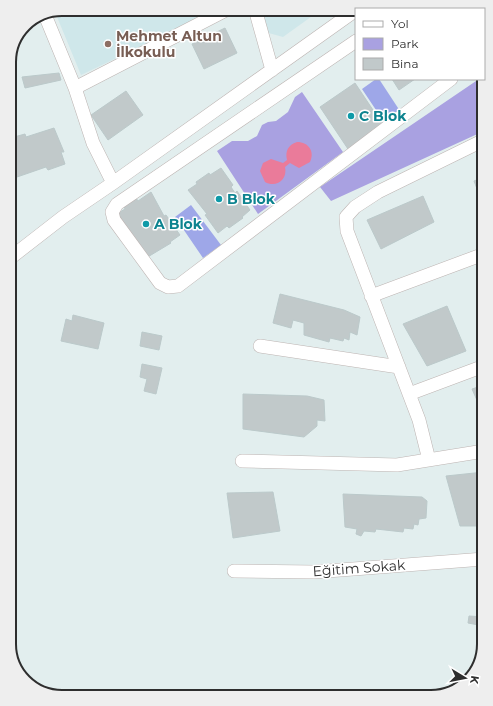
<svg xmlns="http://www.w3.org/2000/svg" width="493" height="706" viewBox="0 0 493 706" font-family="Montserrat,sans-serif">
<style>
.education{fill:#cfe7ea}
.green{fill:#a9a1e1}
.pitch{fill:#9ea7e8}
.water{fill:#ea7b9a}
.building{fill:#c1c9ca;stroke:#bbc9ca}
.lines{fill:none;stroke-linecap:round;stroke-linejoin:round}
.street-casing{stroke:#bdb4b2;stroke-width:14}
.path{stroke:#c9c9c9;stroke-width:2;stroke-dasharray:3 2;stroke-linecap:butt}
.street{stroke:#fff;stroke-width:13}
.education-dot{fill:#8d6e63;stroke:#fff;stroke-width:1.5}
.culture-dot{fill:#0f9aa8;stroke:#fff;stroke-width:1.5}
.labels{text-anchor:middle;stroke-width:3;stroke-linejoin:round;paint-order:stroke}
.education-label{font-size:14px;font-weight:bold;fill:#785e54;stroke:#fff;text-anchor:start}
.culture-label{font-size:14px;font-weight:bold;fill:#0d838f;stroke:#fff;text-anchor:start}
.street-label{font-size:14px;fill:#2e2e2e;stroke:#fff}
.rim{fill:none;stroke:#2e2e2e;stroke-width:2}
</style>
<rect width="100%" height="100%" fill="#e2eeee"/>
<!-- education -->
<path class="education" d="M62,9H219L81,75L55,12Z
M259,9H322L283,37L265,32Z"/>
<!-- green -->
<path class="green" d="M479,79H484V131L331,201L320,187Z
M302,92L343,152L258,214L217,151L232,141H248L257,136L262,125L268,122L276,121L288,112L295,97Z"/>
<!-- pitch -->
<path class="pitch" d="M376,79H379L400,111L384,122L362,89Z
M191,205L221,245L203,258L175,217Z"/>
<!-- water -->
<path class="water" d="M297,142C309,142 315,152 310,162L299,168L290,163L285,167C288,180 276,188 265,182L260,171L263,163L271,159L283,163L287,160C285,151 288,145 297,142Z"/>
<!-- building -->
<path class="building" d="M262,9H287L263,12Z
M225,28L237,53L204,69L192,44Z
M59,73L61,80L25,88L22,77Z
M392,79H415L399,90Z
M355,83L383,125L348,149L320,107Z
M126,91L143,115L108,140L91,115Z
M54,128L64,152H61L65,164L48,170L46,167L17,177L9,157V135L13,134L14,137L25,134L26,137Z
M221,168L233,185L231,187L235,193L237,191L250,210L242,217L243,218L229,228L227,226L218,233L205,215L207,214L188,190L197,184L196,182L209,173L210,175Z
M484,177V207L474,181Z
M151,192L164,216L166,215L180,235L170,242L171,243L146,258L115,215L125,209L124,206L136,198L138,201Z
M423,196L434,222L381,249L367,220Z
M280,294L344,310L360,317L357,335L350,332L349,340L344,338L343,341L330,338L329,342L304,335V323L293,320L291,328L273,323Z
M447,306L466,351L427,366L403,324Z
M73,315L104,323L98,349L61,341L66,319L72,321Z
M142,332L162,336L159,350L140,346Z
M142,364L162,368L156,394L144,391L147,379L140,377Z
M484,385V416L472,389Z
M243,394L307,396L324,400L325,421L317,420V426L304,437L243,429Z
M484,472V526H460L446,476Z
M273,492L280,531L233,538L227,493Z
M343,494L422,497L427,501L426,518L419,519L418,525L414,524L413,529L404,528L403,532L376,529L375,532L364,531L361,536L356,534L357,529L345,527Z
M469,616L484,617V626L468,623Z"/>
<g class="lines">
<defs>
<path id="street" d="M255,9L272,70
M45,15L75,88L93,143L113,183
M356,41L117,204L112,212L114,220L160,283L168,287L178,286L451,79
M75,88L228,9
M9,259L63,217L113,183L356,10
M371,296L484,254
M260,346L399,367
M409,394L484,366
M429,460L419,420L347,231L346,217L355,207L378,192L484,140
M242,461L397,465L484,451
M234,571L314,572L484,559"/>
</defs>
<!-- street casing -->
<use href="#street" class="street-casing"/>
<!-- path -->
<path class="path" d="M466,681L478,668"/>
<!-- street -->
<use href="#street" class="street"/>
</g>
<!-- markers -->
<circle class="education-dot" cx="108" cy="44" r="4"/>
<g class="culture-dot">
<circle cx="351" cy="116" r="4"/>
<circle cx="219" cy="199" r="4"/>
<circle cx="146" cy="224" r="4"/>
</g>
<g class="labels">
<!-- education labels -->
<g class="education-label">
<text x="116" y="41">Mehmet Altun<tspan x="116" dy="16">İlkokulu</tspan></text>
</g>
<!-- culture labels -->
<g class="culture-label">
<text x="359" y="121">C Blok</text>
<text x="227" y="204">B Blok</text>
<text x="154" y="229">A Blok</text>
</g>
<!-- street labels -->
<g class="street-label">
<text transform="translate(359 568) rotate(-4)" y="5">Eğitim Sokak</text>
</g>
</g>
<!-- crop -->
<path d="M0 0H493V706H0ZM62 16H431A46 46 0 0 1 477 62V644A46 46 0 0 1 431 690H62A46 46 0 0 1 16 644V62A46 46 0 0 1 62 16Z" fill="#eee" fill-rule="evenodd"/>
<path class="rim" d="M62 16H431A46 46 0 0 1 477 62V644A46 46 0 0 1 431 690H62A46 46 0 0 1 16 644V62A46 46 0 0 1 62 16Z"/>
<!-- legend -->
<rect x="355" y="8" width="130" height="72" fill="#ffffff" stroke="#ababab"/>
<rect x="363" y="21" width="20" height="6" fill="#ffffff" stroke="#ababab"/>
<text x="391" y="28" font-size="12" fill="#2e2e2e">Yol</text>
<rect x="363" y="38" width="20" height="12" fill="#a9a1e1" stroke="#ababab"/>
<text x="391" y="48" font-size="12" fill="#2e2e2e">Park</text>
<rect x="363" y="58" width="20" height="12" fill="#c1c9ca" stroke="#ababab"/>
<text x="391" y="68" font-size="12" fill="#2e2e2e">Bina</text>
<!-- north arrow -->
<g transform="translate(465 678) rotate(100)" stroke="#ffffff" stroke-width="3" paint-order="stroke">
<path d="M0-3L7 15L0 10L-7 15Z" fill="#2e2e2e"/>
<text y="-6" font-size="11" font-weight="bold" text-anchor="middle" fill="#2e2e2e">K</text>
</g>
</svg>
